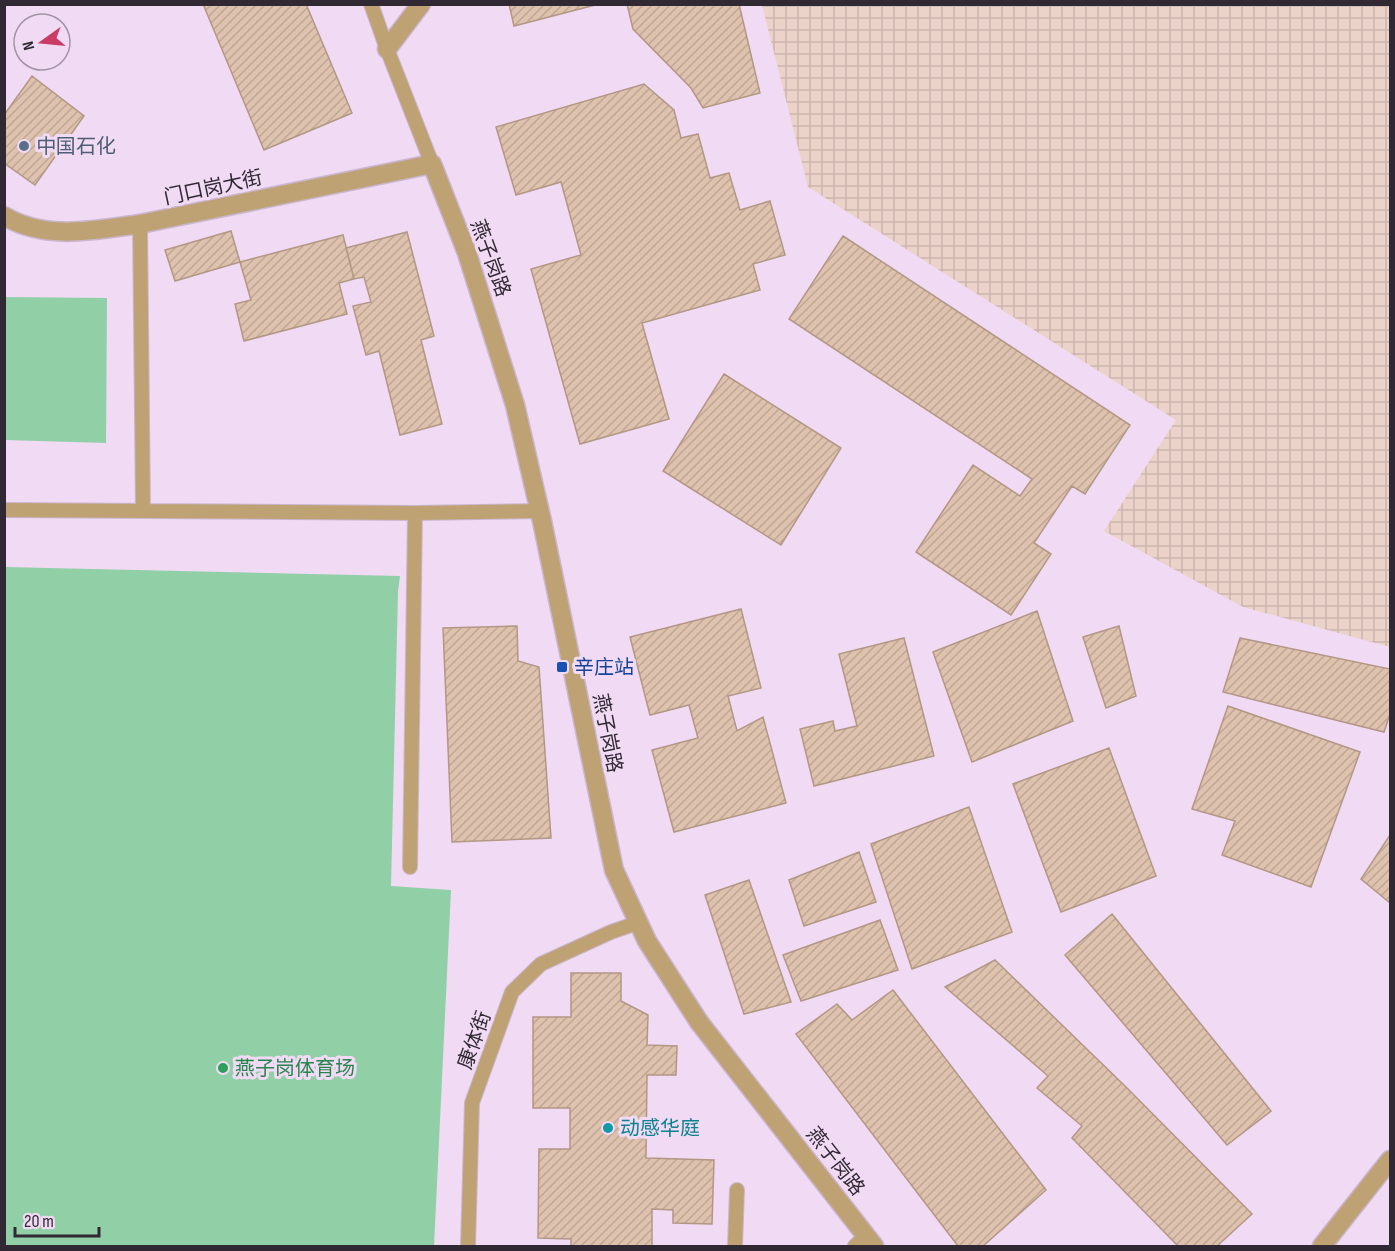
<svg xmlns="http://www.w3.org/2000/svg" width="1395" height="1251" viewBox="0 0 1395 1251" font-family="'Sofia Sans Condensed','Noto Sans SC',sans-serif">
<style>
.industrial{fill:url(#industrial-grid)}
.pitch{fill:#91cfa7}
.building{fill:url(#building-hatch);stroke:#b29784;stroke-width:1.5}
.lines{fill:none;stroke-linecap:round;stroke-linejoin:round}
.service-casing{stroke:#cab6cd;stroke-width:16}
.minor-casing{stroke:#cab6cd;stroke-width:21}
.tertiary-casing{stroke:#cab6cd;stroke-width:21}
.service{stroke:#bfa274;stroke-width:14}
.minor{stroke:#bfa274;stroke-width:18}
.tertiary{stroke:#bfa274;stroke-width:18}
.service-dot{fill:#5c6f8a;stroke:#f0daf4;stroke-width:2}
.transit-dot{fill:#1a4fb4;stroke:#f0daf4;stroke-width:2}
.leisure-dot{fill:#2e9e5b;stroke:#f0daf4;stroke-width:2}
.culture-dot{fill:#0f9aa8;stroke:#f0daf4;stroke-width:2}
.labels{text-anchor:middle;stroke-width:6;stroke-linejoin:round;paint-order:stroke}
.service-label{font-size:20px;fill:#4e5e75;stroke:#f0daf4;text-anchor:start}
.street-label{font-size:20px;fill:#302832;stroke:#f0daf4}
.transit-label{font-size:20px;fill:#164399;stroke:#f0daf4;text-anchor:start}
.leisure-label{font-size:20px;fill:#27864d;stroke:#f0daf4;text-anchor:start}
.culture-label{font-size:20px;fill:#0d838f;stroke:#f0daf4;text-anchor:start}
</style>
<defs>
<pattern id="industrial-grid" width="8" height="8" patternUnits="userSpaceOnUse" patternTransform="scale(1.5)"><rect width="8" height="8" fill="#ebd3c9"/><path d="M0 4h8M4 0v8" fill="none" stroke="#cab5ad"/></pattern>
<pattern id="building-hatch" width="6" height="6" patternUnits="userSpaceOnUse" patternTransform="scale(1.5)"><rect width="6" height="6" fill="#dec2ae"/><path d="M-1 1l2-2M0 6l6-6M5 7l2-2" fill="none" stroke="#bfa796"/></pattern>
</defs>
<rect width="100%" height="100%" fill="#f0daf4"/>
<!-- industrial -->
<path class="industrial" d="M762,5H1390V647L1243,607L1104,531L1176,420L808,187Z"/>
<!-- pitch -->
<path class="pitch" d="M5,297L107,298L106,443L5,440Z
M5,567L400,576L398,591L391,886L451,890L434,1246H5Z"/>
<!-- building -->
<path class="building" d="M203,4H306L352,113L264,150Z
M509,4H599L514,26Z
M627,4H739L760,93L703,108L691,88L633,29Z
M32,76L84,116L35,185L4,163V115Z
M644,84L674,110L681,138L698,134L710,178L729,173L740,210L770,201L785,255L753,264L760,290L642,323L669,419L580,444L531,269L581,255L561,182L516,195L496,127Z
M231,231L240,262L175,281L165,250Z
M407,232L434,336L421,340L442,424L400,435L379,351L366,355L353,306L371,302L364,277L354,279L346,248Z
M343,235L354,279L339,283L347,314L244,341L235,304L251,300L240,262Z
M843,236L1130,425L1085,494L1072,486L1034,543L1051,554L1011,615L916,552L973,465L1020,496L1032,479L789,319Z
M724,374L841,448L781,545L663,471Z
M741,609L761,688L728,696L737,731L763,717L786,803L674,832L652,750L698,738L689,705L650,715L630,637Z
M1037,611L1073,721L972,762L933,652Z
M517,626L518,661L539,667L551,838L452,842L443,628Z
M1119,626L1136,696L1106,708L1083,637Z
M904,638L934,756L814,786L800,729L833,721L835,731L857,726L839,654Z
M1240,638L1390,669V714L1384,732L1223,692Z
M1228,706L1360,752L1311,887L1222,855L1235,821L1192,809Z
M1109,748L1156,876L1061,912L1013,784Z
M969,807L1012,932L912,969L871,844Z
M1390,835V903L1361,879Z
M859,852L876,902L804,926L789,880Z
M749,880L791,1002L744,1014L705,895Z
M1112,914L1271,1111L1227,1145L1065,955Z
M880,920L898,970L801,1001L783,955Z
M995,960L1126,1087L1252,1214L1217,1246H1178L1072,1138L1082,1126L1037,1088L1048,1076L945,987Z
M571,973H621V1001L648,1015L647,1045L677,1046L676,1075H647L646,1158L714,1160L712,1224L673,1223V1210L652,1209V1246H571V1239L538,1238L539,1149H570V1108H533V1017H571Z
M893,990L1046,1190L983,1246H958L796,1034L837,1004L852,1020Z"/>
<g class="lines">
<defs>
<path id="service" d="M371,4L387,49L432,164
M140,224L143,511
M4,510L415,513L540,511
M410,867L415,513
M468,1246L472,1103L512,992L541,964L611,932L637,923
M735,1246L737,1190
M855,1246L866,1236"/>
<path id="minor" d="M387,49L421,4"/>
<path id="tertiary" d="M4,216C46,241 95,230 140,224L432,164L467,253L515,405L542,521L614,870L647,941L699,1022L874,1246
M1322,1246L1390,1160"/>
</defs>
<!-- service casing -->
<use href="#service" class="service-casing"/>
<!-- minor casing -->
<use href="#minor" class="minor-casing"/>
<!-- tertiary casing -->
<use href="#tertiary" class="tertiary-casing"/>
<!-- service -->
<use href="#service" class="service"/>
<!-- minor -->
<use href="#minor" class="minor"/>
<!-- tertiary -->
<use href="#tertiary" class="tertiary"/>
</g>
<!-- markers -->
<circle class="service-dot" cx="24" cy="146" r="6"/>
<rect class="transit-dot" x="556" y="661" width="12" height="12" rx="3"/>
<circle class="leisure-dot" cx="223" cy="1068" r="6"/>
<circle class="culture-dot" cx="608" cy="1128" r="6"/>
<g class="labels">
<!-- service labels -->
<g class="service-label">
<text x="36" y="153">中国石化</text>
</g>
<!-- street labels -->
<g class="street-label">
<text transform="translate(213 187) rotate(-12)" y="7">门口岗大街</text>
<text transform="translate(491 258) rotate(70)" y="7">燕子岗路</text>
<text transform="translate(608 733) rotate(79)" y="7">燕子岗路</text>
<text transform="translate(474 1040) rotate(-70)" y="7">康体街</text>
<text transform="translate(836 1161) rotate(52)" y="7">燕子岗路</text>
</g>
<!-- transit labels -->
<g class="transit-label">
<text x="574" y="674">辛庄站</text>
</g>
<!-- leisure labels -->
<g class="leisure-label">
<text x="235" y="1075">燕子岗体育场</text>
</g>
<!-- culture labels -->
<g class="culture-label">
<text x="620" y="1135">动感华庭</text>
</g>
</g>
<!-- border -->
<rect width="1395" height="1251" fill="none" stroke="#302832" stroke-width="12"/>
<!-- north arrow -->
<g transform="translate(42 42) rotate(255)"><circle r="28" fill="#f0daf4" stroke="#a393a6" stroke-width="1.5"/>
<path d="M0-4.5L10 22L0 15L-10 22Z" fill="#ca3c65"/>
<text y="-9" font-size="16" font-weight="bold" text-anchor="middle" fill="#302832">N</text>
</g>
<!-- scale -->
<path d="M15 1227v9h84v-9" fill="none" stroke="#302832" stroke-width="3"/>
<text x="24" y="1227" font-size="18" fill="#302832" stroke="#f0daf4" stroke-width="4.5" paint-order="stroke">20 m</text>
</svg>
